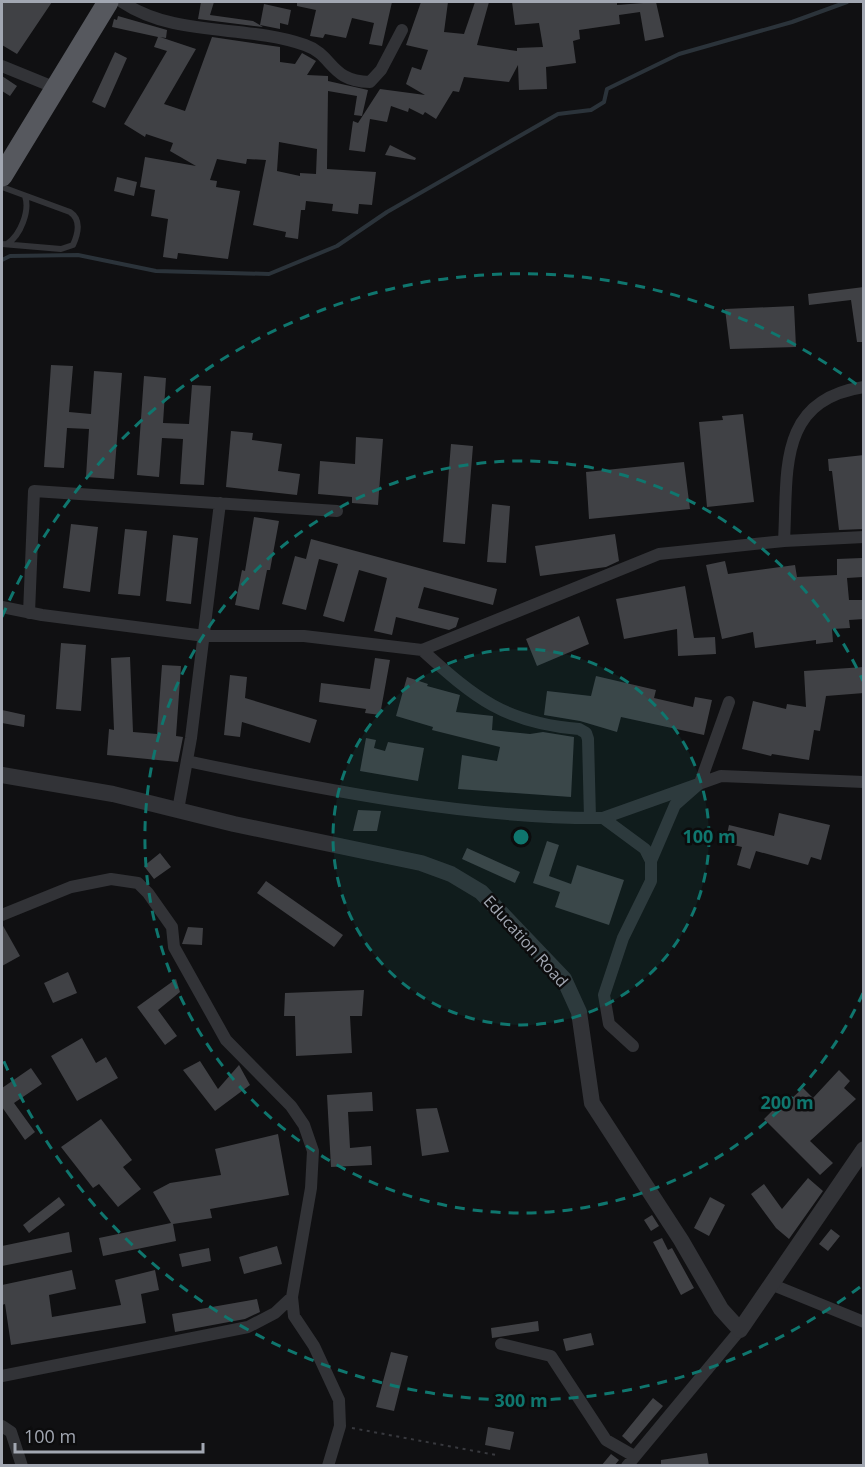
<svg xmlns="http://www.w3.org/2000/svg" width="865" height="1467" viewBox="0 0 865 1467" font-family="'Open Sans',sans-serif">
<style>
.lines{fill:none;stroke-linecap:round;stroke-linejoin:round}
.stream{stroke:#2b333a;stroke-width:4}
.building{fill:#404145;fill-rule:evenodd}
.path{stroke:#38393e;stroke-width:2;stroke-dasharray:3 4.5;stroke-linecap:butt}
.service{stroke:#323337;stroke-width:6}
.minor{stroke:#323337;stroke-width:12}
.tertiary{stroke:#323337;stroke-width:16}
.trunk{stroke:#56585e;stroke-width:21}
.ring{fill:none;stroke:#0f766e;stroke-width:3;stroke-dasharray:10 8}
.labels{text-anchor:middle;stroke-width:5;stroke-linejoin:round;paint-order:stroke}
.street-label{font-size:16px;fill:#a2a7b2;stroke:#0c0c0d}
.centre{fill:#0f766e;stroke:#0c0c0d;stroke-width:3}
.ring-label{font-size:18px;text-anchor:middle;font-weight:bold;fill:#0f766e;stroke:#0c0c0d;stroke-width:5;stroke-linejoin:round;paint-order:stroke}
</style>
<rect width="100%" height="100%" fill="#101012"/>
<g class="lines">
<!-- stream -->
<path class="stream" d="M2,260L10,256L78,255L156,271L269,274L337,246L387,212L558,114L591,110L604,102L607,89L679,54L792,22L847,2"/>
</g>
<!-- building -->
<path class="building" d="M2,2H52L17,54L2,45Z
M201,2H214L210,15L253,21L263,27L198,19Z
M297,2H392L382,46L369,44L374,23L352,18L346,38L325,34L323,38L310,36L316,10L297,6Z
M421,2H448L444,32L464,34L475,2H489L477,45L517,51V48L543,47L539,23L515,25L512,2H617V5L656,2L664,37L645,41L640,12L619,15L620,24L579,30L580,39L573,41L576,63L546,67L547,89L519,90L518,65L509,82L464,77L459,92L453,91L436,119L425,112L423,115L409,108L408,112L391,106L387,122L370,119L365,152L349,150L353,121L358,123L380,89L425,95L406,84L412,67L421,70L428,50L406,45Z
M264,4L291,10L288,25L280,23V29L260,25Z
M118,16L167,30L166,38L160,37L196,49L164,104L185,111L212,37L280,47V62L295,64L302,53L316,61L307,75L328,76V81L368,90L362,116L354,115L357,96L328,91L327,169L376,172L372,205L359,204L358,214L332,211L333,204L306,201L305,210H301L298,239L285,237L286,232L253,225L266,160L247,159L246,164L217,159L210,180L217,181L216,187L240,191L228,259L178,253L177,259L163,257L168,219L151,216L155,190L140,187L145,157L196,166L170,151L173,143L146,134L145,137L124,124L167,51L154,47L158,37L112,27L114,19L117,20ZM279,142L317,149L316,174L300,173V176L277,171Z
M115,52L127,58L105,108L92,102Z
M2,76L17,86L10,96L2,91Z
M390,145L416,158L415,160L385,155Z
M117,177L137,182L134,196L114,191Z
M864,287V342H857L851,300L809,305L808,294Z
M794,306L796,347L730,349L725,309Z
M51,365L73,366L69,412L91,414L94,371L122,373L114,479L86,477L89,429L67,428L64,468L44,467Z
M144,376L166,378L163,423L189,424L192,385L211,386L204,485L180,484L183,439L162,438L159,477L137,475Z
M743,414L754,502L707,507L699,422L723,420L722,416Z
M231,431L253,433L252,440L282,444L278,471L300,474L297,495L226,487Z
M356,437L383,439L378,505L352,503V497L318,494L320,461L355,464Z
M451,444L473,446L465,544L443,542Z
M864,455V529L839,530L832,471H829L828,459Z
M684,462L690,509L589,519L586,472Z
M492,504L510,506L506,563L487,562Z
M254,517L279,521L270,570H267L259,610L235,605L242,570L245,571Z
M71,524L98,527L90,592L63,588Z
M125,529L147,531L140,596L118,594Z
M615,534L619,561L606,567L540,576L535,546Z
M173,535L198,538L191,604L166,601Z
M311,539L497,589L493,605L424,587L418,608L459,618L456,627L449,630L396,617L392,635L374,631L387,578L359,570L344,622L323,616L338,564L319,559L306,610L282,604L295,556L306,559Z
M862,558L863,577L847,578L849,600H864V619L849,620L850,628L832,629L833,642L816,644V640L755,648L753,632L722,639L706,565L725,561L728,574L795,565L797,577L837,575V559Z
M685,586L694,638L715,637L716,654L678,656L677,629L624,639L616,599Z
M579,616L589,644L537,666L526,639Z
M61,643L86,645L81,711L56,709Z
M130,657L133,732L157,734L162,665L181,666L176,736L183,737L178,762L107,755L109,729L114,730L111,658Z
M375,658L390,660L380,715L365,713L366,709L319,702L321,683L370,689Z
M864,667V693L826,696L820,731L814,730L809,760L772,754L771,756L742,749L753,701L786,709L787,704L806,707L804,671Z
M230,675L247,677L245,698L317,720L310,743L242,722L240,737L224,735Z
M596,676L656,690L654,698L693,707L695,697L712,700L704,735L621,717L617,732L580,721L544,715L547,691L591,696Z
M407,677L428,684L427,686L460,695L456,712L493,716L492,730L530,734L543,732L574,737L571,797L458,789L462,755L497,761L500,747L432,730L433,727L396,716Z
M2,710L25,715L24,727L2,723Z
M366,738L376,740L374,748L385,751L388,742L424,748L418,781L360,771Z
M358,810L381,811L377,831H353Z
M779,813L830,825L821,860L811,857L808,865L756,851L750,869L737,865L742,847L725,843L729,825L774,836Z
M547,841L559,845L549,876L571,884L577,865L624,880L609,925L555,907L560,892L533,883Z
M467,848L520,872L515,883L462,859Z
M160,853L171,867L154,879L144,866Z
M266,881L343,935L334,947L257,893Z
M2,924L20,956L2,966Z
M188,927L203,928L202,945L182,944Z
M68,972L77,993L53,1003L44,983Z
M176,979L180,992L158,1010L177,1036L165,1045L137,1007Z
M364,990L362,1016H350L352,1053L296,1056L295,1016H284L285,993Z
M82,1038L96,1063L106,1057L118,1078L77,1101L51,1056Z
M200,1061L218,1089L239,1065L250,1085L215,1111L183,1070Z
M31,1068L42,1084L14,1103L35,1132L25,1140L2,1107V1088Z
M839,1070L850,1081L844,1088L856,1099L810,1141L833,1163L820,1175L764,1119L776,1107L779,1110L803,1088L813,1098Z
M372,1092L373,1111L348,1112L350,1148L371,1146L372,1165L331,1167L327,1095Z
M437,1108L449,1152L422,1156L416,1109Z
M101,1119L132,1160L123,1167L141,1189L118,1207L99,1184L93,1188L61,1147Z
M278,1134L289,1195L210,1209L212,1218L173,1224L176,1241L103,1256L99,1238L171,1223L153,1192L170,1183L221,1175L215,1149Z
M808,1178L823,1191L789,1239L776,1228L751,1194L764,1184L782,1209Z
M59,1197L65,1205L29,1233L23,1225Z
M710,1197L725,1205L709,1236L694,1228Z
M652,1215L659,1226L651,1231L644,1220Z
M831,1229L840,1236L828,1251L819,1244Z
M69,1232L72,1252L2,1266V1246Z
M662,1238L668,1250L672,1248L694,1288L681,1295L653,1242Z
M277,1246L282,1264L244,1274L239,1257Z
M209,1248L211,1261L182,1267L179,1254Z
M72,1270L76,1289L49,1295L52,1317L121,1305L115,1280L155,1270L159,1290L141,1294L146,1323L11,1345L5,1304L2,1305V1285Z
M257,1299L260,1312L245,1319L175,1332L172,1314Z
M538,1321L539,1331L492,1338L491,1328Z
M591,1333L594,1345L566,1351L563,1339Z
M391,1352L408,1356L394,1411L376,1407Z
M653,1398L663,1406L631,1444L622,1436Z
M488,1427L514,1432L510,1450L485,1445Z
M707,1453L709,1466H661V1460Z
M611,1454L619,1460L614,1466H601Z"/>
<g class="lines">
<!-- path -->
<path class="path" d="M352,1428L496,1455"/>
<!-- service -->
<path class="service" d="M2,187L70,212C82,220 78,234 73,245L61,249L2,244
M7,244C21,235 30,210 25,196"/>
<!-- minor -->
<path class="minor" d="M122,2C176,38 245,24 305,45C334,55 329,81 370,82L381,70L402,30
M2,66L56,88
M784,541C788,473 776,400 864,387
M2,607L42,615L205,636H304L422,650L659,554L784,541L864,537
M29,613L34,491L337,511
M422,650C475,698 505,723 579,729L586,733L588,739L590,818
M187,761C319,789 468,819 603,818L721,776L864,782
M178,810L191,738L220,503
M603,818L645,849L651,861V881L623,938L604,995L609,1024L633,1046
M651,861L675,805L700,783L729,702
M2,915L71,887L111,879L138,883L148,893L172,927L174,947L226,1040L291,1106L304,1125L313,1151L311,1188L292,1297L294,1316L314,1346L339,1400L340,1426L328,1466
M773,1285L864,1322
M501,1344L551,1356L606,1440L634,1456
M2,1376L248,1327L275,1313L292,1297
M2,1426L11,1432L22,1466
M627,1466L740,1330"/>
<!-- tertiary -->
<path class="tertiary" d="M2,775L113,794L234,824L421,863L451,874L481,892L564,979L579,1012L592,1103L681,1240L721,1309L740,1330L864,1149"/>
<!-- trunk -->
<path class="trunk" d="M2,176L108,2"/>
</g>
<!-- distance rings -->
<circle cx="521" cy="837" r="188" fill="#0f766e" fill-opacity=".12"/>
<g class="ring">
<circle cx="521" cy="837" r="188"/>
<path d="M863 993A376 376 0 1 1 863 681"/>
<path d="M860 1287A564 564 0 0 1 2 1057M2 617A564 564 0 0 1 860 387"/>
</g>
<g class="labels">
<!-- street labels -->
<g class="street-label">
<text transform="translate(526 941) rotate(48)" y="6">Education Road</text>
</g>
</g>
<circle cx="521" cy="837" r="9" class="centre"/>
<g class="ring-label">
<text x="709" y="843">100 m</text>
<text x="787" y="1109">200 m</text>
<text x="521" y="1407">300 m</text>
</g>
<!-- border -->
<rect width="865" height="1467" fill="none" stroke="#a2a7b2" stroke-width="6"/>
<!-- scale -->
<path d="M15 1443v9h188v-9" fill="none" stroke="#a2a7b2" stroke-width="3"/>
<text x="24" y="1443" font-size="18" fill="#a2a7b2" stroke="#0c0c0d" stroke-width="4.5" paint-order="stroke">100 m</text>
</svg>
